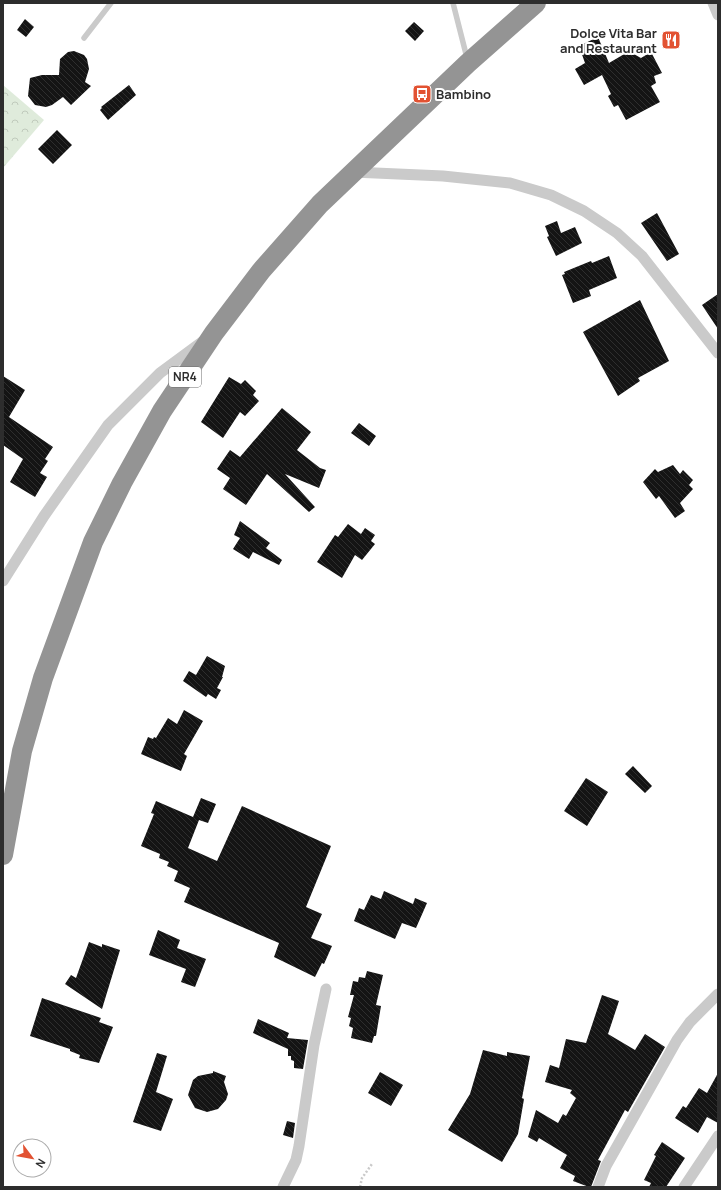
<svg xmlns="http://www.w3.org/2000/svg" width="721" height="1190" viewBox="0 0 721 1190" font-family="Manrope,sans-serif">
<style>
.park{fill:url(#park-crowns)}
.building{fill:url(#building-back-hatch)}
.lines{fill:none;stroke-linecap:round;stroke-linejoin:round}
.path{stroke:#cacaca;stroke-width:2.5;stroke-dasharray:2 2;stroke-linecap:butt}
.lane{stroke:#cacaca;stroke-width:5.5}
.street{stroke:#cacaca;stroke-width:11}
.highway{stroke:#949494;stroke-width:20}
.labels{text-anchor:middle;stroke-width:4;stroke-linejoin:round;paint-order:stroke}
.shield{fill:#fff;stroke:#6c6c6c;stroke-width:1}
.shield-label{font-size:12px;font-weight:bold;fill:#2d2d2d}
.poi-label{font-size:13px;font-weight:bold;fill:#2d2d2d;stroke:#fff;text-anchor:end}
</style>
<defs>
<pattern id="park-crowns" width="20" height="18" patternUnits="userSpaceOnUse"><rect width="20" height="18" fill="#dfebdb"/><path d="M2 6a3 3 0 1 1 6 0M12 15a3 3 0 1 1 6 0" fill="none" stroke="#c0cabc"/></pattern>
<pattern id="building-back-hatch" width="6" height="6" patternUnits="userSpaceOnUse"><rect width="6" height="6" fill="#141414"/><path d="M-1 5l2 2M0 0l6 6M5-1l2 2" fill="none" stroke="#2e2e2e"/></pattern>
</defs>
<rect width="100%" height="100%" fill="#fff"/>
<!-- park -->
<path class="park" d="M3,85L44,120L3,168Z"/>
<!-- building -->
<path class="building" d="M25,19L34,27L26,37L17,30Z
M414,22L424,31L415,41L405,31Z
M598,37L609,63L626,53H632L641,58L651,52L662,73L654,76L656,83L651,86L660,102L626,120L618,105L614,107L608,96L611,94L602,75L584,85L575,69L585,63L579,46Z
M74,51L84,55L87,59L89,69L85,82L91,86L71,105L63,97L52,105L46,107L35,105L28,96L30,78L42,75H59L60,59L68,52Z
M129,85L136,95L108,120L100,110L102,108L101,107Z
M57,130L72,145L53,164L38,149Z
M657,213L679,254L667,261L641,223Z
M557,221L561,233L575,227L582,243L556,256L547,237L549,236L545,226Z
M609,256L617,278L589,290L591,296L573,303L562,275L565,274L564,272L591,261L592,263Z
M718,294V329L702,305Z
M640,300L669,361L638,378L640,381L618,396L583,332Z
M3,376L25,390L9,417L53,447L45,459L48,461L40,473L47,477L35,497L10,482L23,459L3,445Z
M229,377L241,384L245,380L256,391L253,395L259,401L245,416L240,412L223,438L201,422Z
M282,408L311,432L297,450L320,468L326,470L319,488L285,474L315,507L309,512L267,474L246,505L223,489L230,478L217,469L230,450L240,457Z
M359,423L376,436L369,446L351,433Z
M673,465L680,474L683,470L693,480L689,485L693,489L680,503L685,511L675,518L659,496L656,499L643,482L655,469L658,472Z
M240,521L270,543L266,548L282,560L279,565L253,552L249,559L233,549L240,538L234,535Z
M348,524L361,534L365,528L375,535L371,541L375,544L362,560L355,555L342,578L317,562L335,535L338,537Z
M207,656L225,666L222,677H223L217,688L221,690L216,699L208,694L206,697L183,681L189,671L196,675Z
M184,710L203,721L184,754L187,756L181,771L141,754L148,737L153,739L154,737L156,738L168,718L177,724Z
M633,766L652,786L645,793L625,774Z
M586,778L608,792L587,826L564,811Z
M201,798L216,804L208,823L199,820L188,848L217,861L242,806L331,846L306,907L322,914L311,938L332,946L324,964L322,963L315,977L274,957L279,943L184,902L190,888L174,881L178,871L167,866L169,862L159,858L160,854L141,846L154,814L151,813L156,801L193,817Z
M384,891L413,904L415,898L427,903L416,928L402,923L395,939L354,921L359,908L364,910L371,895L381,899Z
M158,930L180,940L177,948L206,959L195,987L181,982L186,969L149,955Z
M89,942L102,947V944L120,950L102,1009L65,984L71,975L76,978Z
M367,971L383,975L376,1005L381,1006L376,1036H374L372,1043L351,1038L353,1028L349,1026L351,1018L348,1017L354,995H350L353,981L358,982L359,977L365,978Z
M602,995L619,1001L608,1034L635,1050L645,1034L665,1047L628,1112L625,1110L598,1160L601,1161L591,1187H589L573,1181L575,1176L560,1168L567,1155L539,1138L537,1142L528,1137L536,1110L558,1123L563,1114L566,1116L576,1098L570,1093L572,1090L545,1082L550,1065L559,1068L566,1039L586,1043Z
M42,998L101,1018L99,1022L113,1027L99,1063L79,1058L80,1055L70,1051V1049L30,1036Z
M258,1019L289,1033L287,1038L308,1040L303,1069L294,1068V1061L291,1060V1056H288V1049L253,1033Z
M483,1050L507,1056V1052L530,1056L522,1098L524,1099L518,1134L502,1162L448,1130L470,1094Z
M157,1053L167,1056L156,1092L173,1099L161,1131L133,1122Z
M213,1071L226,1076L224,1082L228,1094L226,1100L218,1109L207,1112L195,1108L188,1095L193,1080L198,1076L213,1073Z
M380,1072L403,1085L391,1106L368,1093Z
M718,1073V1123L707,1117L698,1133L675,1118L683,1106L686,1108L699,1088L707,1093Z
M287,1121L295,1123L293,1138L283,1135Z
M662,1142L685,1158L666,1187H649L651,1183L644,1180L656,1156L654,1155Z"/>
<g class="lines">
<!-- path -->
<path class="path" d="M360,1187L362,1178L372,1164"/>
<!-- lane -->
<path class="lane" d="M453,3L467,58
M84,38L111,3"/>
<!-- street -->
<path class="street" d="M713,3L718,15
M353,172L443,176L510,183L551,195L584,211L617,233L642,256L718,353
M3,581L44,516L108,425L160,373L202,342
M283,1187L296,1160L299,1146L314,1045L326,989
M598,1187L606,1166L677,1040L690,1022L718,994
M684,1187L718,1136"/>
<!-- highway -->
<path class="highway" d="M3,855L22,751L43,678L93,542L122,483L162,411L214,333L261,271L320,204L468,63L536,3"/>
</g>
<!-- icons -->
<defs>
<symbol id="restaurant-square" viewBox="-11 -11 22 22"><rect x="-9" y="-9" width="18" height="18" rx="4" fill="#e25232" stroke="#fff"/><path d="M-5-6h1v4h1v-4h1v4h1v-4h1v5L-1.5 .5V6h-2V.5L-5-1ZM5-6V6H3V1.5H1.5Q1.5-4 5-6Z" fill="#fff"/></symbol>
<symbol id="bus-square" viewBox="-11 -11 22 22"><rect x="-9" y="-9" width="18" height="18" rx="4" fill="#e25232" stroke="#fff"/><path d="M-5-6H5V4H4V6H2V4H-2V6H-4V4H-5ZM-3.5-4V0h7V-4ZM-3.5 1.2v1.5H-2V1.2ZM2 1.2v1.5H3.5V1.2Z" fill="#fff"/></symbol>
</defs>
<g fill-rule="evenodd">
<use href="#restaurant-square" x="660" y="29" width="22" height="22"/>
<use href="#bus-square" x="411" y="83" width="22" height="22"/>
</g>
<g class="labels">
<!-- shield labels -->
<rect class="shield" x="169" y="367" width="32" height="20" rx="3"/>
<g class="shield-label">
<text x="185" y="381">NR4</text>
</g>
<!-- poi labels -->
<g class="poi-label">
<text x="657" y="38">Dolce Vita Bar<tspan x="657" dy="15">and Restaurant</tspan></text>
<text x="436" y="99" text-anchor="start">Bambino</text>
</g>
</g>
<!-- border -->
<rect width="721" height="1190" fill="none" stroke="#2d2d2d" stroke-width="8"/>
<!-- north arrow -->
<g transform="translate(32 1158) rotate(122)"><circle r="19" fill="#ffffff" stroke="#ababab"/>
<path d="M0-3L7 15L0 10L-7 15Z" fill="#e25232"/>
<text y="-6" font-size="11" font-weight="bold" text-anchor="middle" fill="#2d2d2d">N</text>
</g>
</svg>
